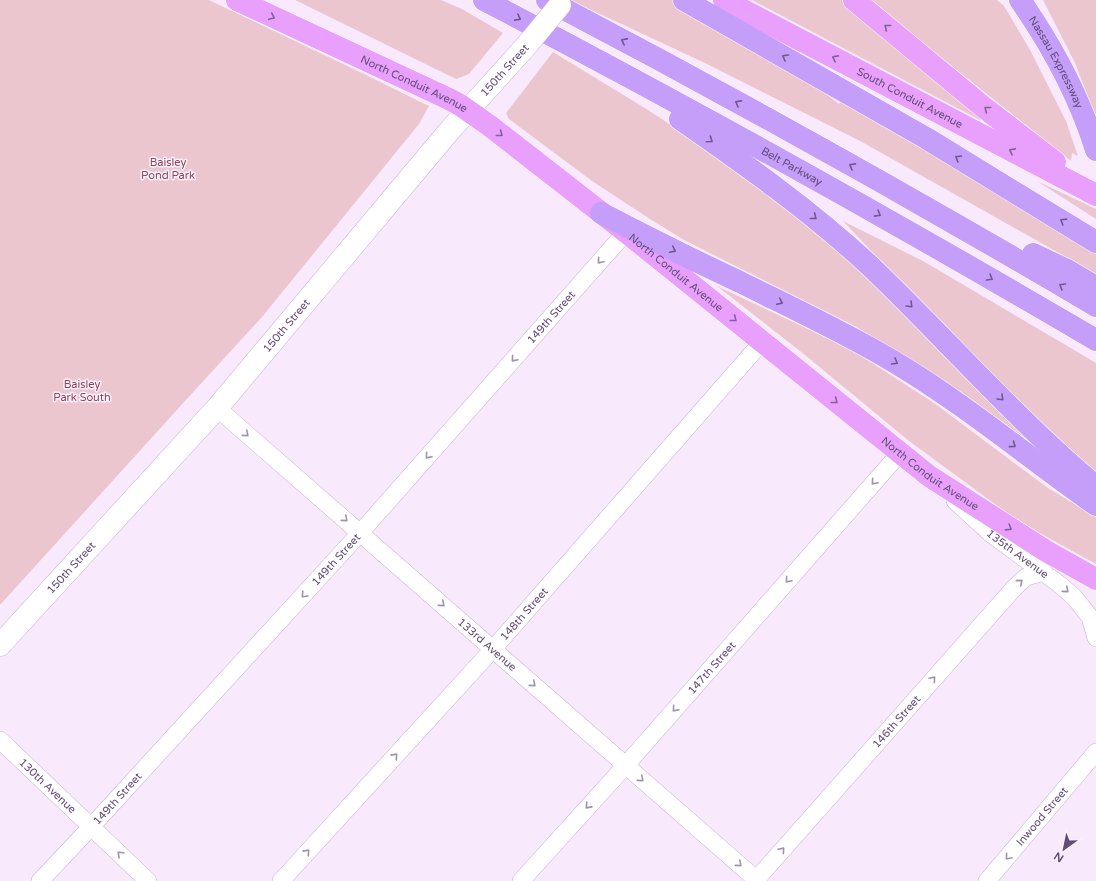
<svg xmlns="http://www.w3.org/2000/svg" width="1096" height="881" viewBox="0 0 1096 881" font-family="'Varela Round',sans-serif">
<style>
.green{fill:#ecc6cf}
.lines{fill:none;stroke-linecap:round;stroke-linejoin:round}
.minor-casing{stroke:#c7b3d5;stroke-width:18}
.secondary-casing{stroke:#cab2da;stroke-width:23}
.primary-casing{stroke:#fff;stroke-width:23}
.motorway-casing{stroke:#fff;stroke-width:23}
.minor{stroke:#fff;stroke-width:17}
.secondary{stroke:#fff;stroke-width:22}
.primary{stroke:#e9a0fd;stroke-width:22}
.motorway{stroke:#c49ef9;stroke-width:22}
.secondary-bridge-casing{stroke:#cab2da;stroke-width:23;stroke-linecap:butt}
.secondary-bridge{stroke:#fff;stroke-width:22}
.oneway{stroke:#84609a}
.oneway2{stroke:#71578c}
.oneway3{stroke:#a193af}
.labels{text-anchor:middle;stroke-width:3;stroke-linejoin:round;paint-order:stroke}
.street-label{font-size:11px;fill:#624b79;stroke:#fbf0ff}
.park-label{font-size:11px;fill:#8b4751;stroke:#fbf0ff}
</style>
<rect width="100%" height="100%" fill="#f8e9fd"/>
<!-- green -->
<path class="green" d="M0,0H209L364,74L429,106L419,124L262,317L185,401L0,605Z
M295,0H441L462,9L503,33L469,74L456,79Z
M570,0H675L799,72L839,104L843,98L1096,250V274L862,142L705,63Z
M752,0H842L983,116L980,120Z
M869,0H997L1004,6L1029,48L1066,121L1078,156L1072,153L1071,161Z
M1043,0H1096V118L1075,63Z
M553,52L648,110L750,177L843,251L1031,438L1029,441L944,380L853,325L684,240L650,219L592,181L509,119L506,113Z
M1037,181L1096,209V219Z
M843,221L923,261L1096,363V480L906,288Z
M717,286L852,350L934,403L1048,488L1096,517V564L1018,521L909,441L805,355Z"/>
<g class="lines">
<defs>
<g id="minor">
<path id="s1" d="M217,408L758,881"/>
<path id="s2" d="M955,501L991,534L1059,584L1074,597L1090,617L1096,638"/>
<path id="s3" d="M0,740L148,881"/>
<path id="s4" d="M40,881L91,827L360,533L626,232"/>
<path id="s5" d="M281,881L493,649L762,342"/>
<path id="s6" d="M521,881L626,765L900,453"/>
<path id="s7" d="M755,881L1015,587L1026,577L1043,572"/>
<path id="s8" d="M987,881L1096,752"/>
</g>
<g id="secondary">
<path id="s9" d="M0,645L217,408L450,130L527,45"/>
</g>
<g id="primary">
<path id="s10" d="M237,0L449,99L460,105L490,126L626,232L929,476L1046,551L1096,579"/>
<path id="s11" d="M724,0L1096,195"/>
<path d="M854,0L982,106L1055,162"/>
</g>
<g id="motorway">
<path id="s12" d="M484,0C691,108 895,222 1096,340"/>
<path d="M547,0C732,97 915,199 1096,306"/>
<path d="M684,0L926,138L1096,242"/>
<path id="s13" d="M1020,0C1052,46 1079,96 1096,150"/>
<path d="M680,119C746,165 811,211 869,265C929,322 984,384 1044,440C1061,456 1078,472 1096,486"/>
<path d="M601,213C647,237 693,260 740,282C792,308 846,333 896,363C966,405 1029,458 1096,505"/>
<path d="M1033,254L1067,270L1096,287"/>
</g>
</defs>
<!-- minor casing -->
<use href="#minor" class="minor-casing"/>
<!-- secondary casing -->
<use href="#secondary" class="secondary-casing"/>
<!-- primary casing -->
<use href="#primary" class="primary-casing"/>
<!-- motorway casing -->
<use href="#motorway" class="motorway-casing"/>
<!-- minor -->
<use href="#minor" class="minor"/>
<!-- secondary -->
<use href="#secondary" class="secondary"/>
<!-- primary -->
<use href="#primary" class="primary"/>
<!-- motorway -->
<use href="#motorway" class="motorway"/>
<defs>
<path id="secondary-bridge" d="M527,45L560,5"/>
</defs>
<!-- secondary-bridge casing -->
<use href="#secondary-bridge" class="secondary-bridge-casing"/>
<!-- secondary-bridge -->
<use href="#secondary-bridge" class="secondary-bridge"/>
</g>
<!-- one-way arrows -->
<defs><path id="oneway-chevron" d="M-2-3.5L2.5 0L-2 3.5" fill="none" stroke-width="1.6" stroke-linecap="round" stroke-linejoin="round"/></defs>
<g class="oneway">
<use href="#oneway-chevron" transform="translate(272 17) rotate(25)"/>
<use href="#oneway-chevron" transform="translate(887 27) rotate(-141)"/>
<use href="#oneway-chevron" transform="translate(835 58) rotate(-152)"/>
<use href="#oneway-chevron" transform="translate(987 109) rotate(-142)"/>
<use href="#oneway-chevron" transform="translate(500 134) rotate(38)"/>
<use href="#oneway-chevron" transform="translate(1012 151) rotate(-152)"/>
<use href="#oneway-chevron" transform="translate(734 319) rotate(39)"/>
<use href="#oneway-chevron" transform="translate(835 401) rotate(39)"/>
<use href="#oneway-chevron" transform="translate(1009 528) rotate(32)"/>
</g>
<g class="oneway2">
<use href="#oneway-chevron" transform="translate(518 18) rotate(28)"/>
<use href="#oneway-chevron" transform="translate(624 41) rotate(-152)"/>
<use href="#oneway-chevron" transform="translate(785 57) rotate(-150)"/>
<use href="#oneway-chevron" transform="translate(738 103) rotate(-151)"/>
<use href="#oneway-chevron" transform="translate(710 140) rotate(35)"/>
<use href="#oneway-chevron" transform="translate(958 158) rotate(-149)"/>
<use href="#oneway-chevron" transform="translate(852 166) rotate(-151)"/>
<use href="#oneway-chevron" transform="translate(878 214) rotate(29)"/>
<use href="#oneway-chevron" transform="translate(814 217) rotate(39)"/>
<use href="#oneway-chevron" transform="translate(1063 221) rotate(-148)"/>
<use href="#oneway-chevron" transform="translate(673 250) rotate(26)"/>
<use href="#oneway-chevron" transform="translate(990 278) rotate(30)"/>
<use href="#oneway-chevron" transform="translate(1062 286) rotate(-150)"/>
<use href="#oneway-chevron" transform="translate(780 302) rotate(26)"/>
<use href="#oneway-chevron" transform="translate(910 305) rotate(45)"/>
<use href="#oneway-chevron" transform="translate(895 362) rotate(31)"/>
<use href="#oneway-chevron" transform="translate(1001 398) rotate(45)"/>
<use href="#oneway-chevron" transform="translate(1013 445) rotate(37)"/>
</g>
<g class="oneway3">
<use href="#oneway-chevron" transform="translate(600 261) rotate(131)"/>
<use href="#oneway-chevron" transform="translate(514 359) rotate(131)"/>
<use href="#oneway-chevron" transform="translate(246 434) rotate(41)"/>
<use href="#oneway-chevron" transform="translate(428 456) rotate(131)"/>
<use href="#oneway-chevron" transform="translate(874 482) rotate(131)"/>
<use href="#oneway-chevron" transform="translate(345 519) rotate(41)"/>
<use href="#oneway-chevron" transform="translate(788 580) rotate(131)"/>
<use href="#oneway-chevron" transform="translate(1020 582) rotate(-41)"/>
<use href="#oneway-chevron" transform="translate(1066 590) rotate(41)"/>
<use href="#oneway-chevron" transform="translate(304 595) rotate(133)"/>
<use href="#oneway-chevron" transform="translate(442 604) rotate(41)"/>
<use href="#oneway-chevron" transform="translate(933 679) rotate(-49)"/>
<use href="#oneway-chevron" transform="translate(533 684) rotate(41)"/>
<use href="#oneway-chevron" transform="translate(675 709) rotate(131)"/>
<use href="#oneway-chevron" transform="translate(395 756) rotate(-48)"/>
<use href="#oneway-chevron" transform="translate(641 779) rotate(41)"/>
<use href="#oneway-chevron" transform="translate(588 806) rotate(132)"/>
<use href="#oneway-chevron" transform="translate(782 850) rotate(-49)"/>
<use href="#oneway-chevron" transform="translate(307 852) rotate(-48)"/>
<use href="#oneway-chevron" transform="translate(120 854) rotate(-137)"/>
<use href="#oneway-chevron" transform="translate(1008 857) rotate(130)"/>
<use href="#oneway-chevron" transform="translate(739 864) rotate(41)"/>
</g>
<g class="labels">
<!-- street labels -->
<g class="street-label">
<text dy="4" stroke="none"><textPath href="#s13" startOffset="72">Nassau Expressway</textPath></text>
<text dy="4" stroke="none"><textPath href="#s9" startOffset="765">150th Street</textPath></text>
<text dy="4" stroke="none"><textPath href="#s10" startOffset="196">North Conduit Avenue</textPath></text>
<text dy="4" stroke="none"><textPath href="#s11" startOffset="210">South Conduit Avenue</textPath></text>
<text dy="4" stroke="none"><textPath href="#s12" startOffset="350">Belt Parkway</textPath></text>
<text dy="4" stroke="none"><textPath href="#s10" startOffset="520">North Conduit Avenue</textPath></text>
<text dy="4" stroke="none"><textPath href="#s4" startOffset="761">149th Street</textPath></text>
<text dy="4" stroke="none"><textPath href="#s9" startOffset="429">150th Street</textPath></text>
<text dy="4" stroke="none"><textPath href="#s10" startOffset="844">North Conduit Avenue</textPath></text>
<text dy="4" stroke="none"><textPath href="#s2" startOffset="82">135th Avenue</textPath></text>
<text dy="4" stroke="none"><textPath href="#s4" startOffset="437">149th Street</textPath></text>
<text dy="4" stroke="none"><textPath href="#s9" startOffset="105">150th Street</textPath></text>
<text dy="4" stroke="none"><textPath href="#s5" startOffset="361">148th Street</textPath></text>
<text dy="4" stroke="none"><textPath href="#s1" startOffset="359">133rd Avenue</textPath></text>
<text dy="4" stroke="none"><textPath href="#s6" startOffset="286">147th Street</textPath></text>
<text dy="4" stroke="none"><textPath href="#s7" startOffset="213">146th Street</textPath></text>
<text dy="4" stroke="none"><textPath href="#s3" startOffset="66">130th Avenue</textPath></text>
<text dy="4" stroke="none"><textPath href="#s4" startOffset="113">149th Street</textPath></text>
<text dy="4" stroke="none"><textPath href="#s8" startOffset="85">Inwood Street</textPath></text>
</g>
<!-- park labels -->
<g class="park-label">
<text x="168" y="166">Baisley<tspan x="168" dy="13">Pond Park</tspan></text>
<text x="82" y="388">Baisley<tspan x="82" dy="13">Park South</tspan></text>
</g>
</g>
<!-- north arrow -->
<g transform="translate(1064 849) rotate(213)" stroke="#fbf0ff" stroke-width="3" paint-order="stroke">
<path d="M0-3L7 15L0 10L-7 15Z" fill="#624b79"/>
<text y="-6" font-size="11" font-weight="bold" text-anchor="middle" fill="#624b79">N</text>
</g>
</svg>
